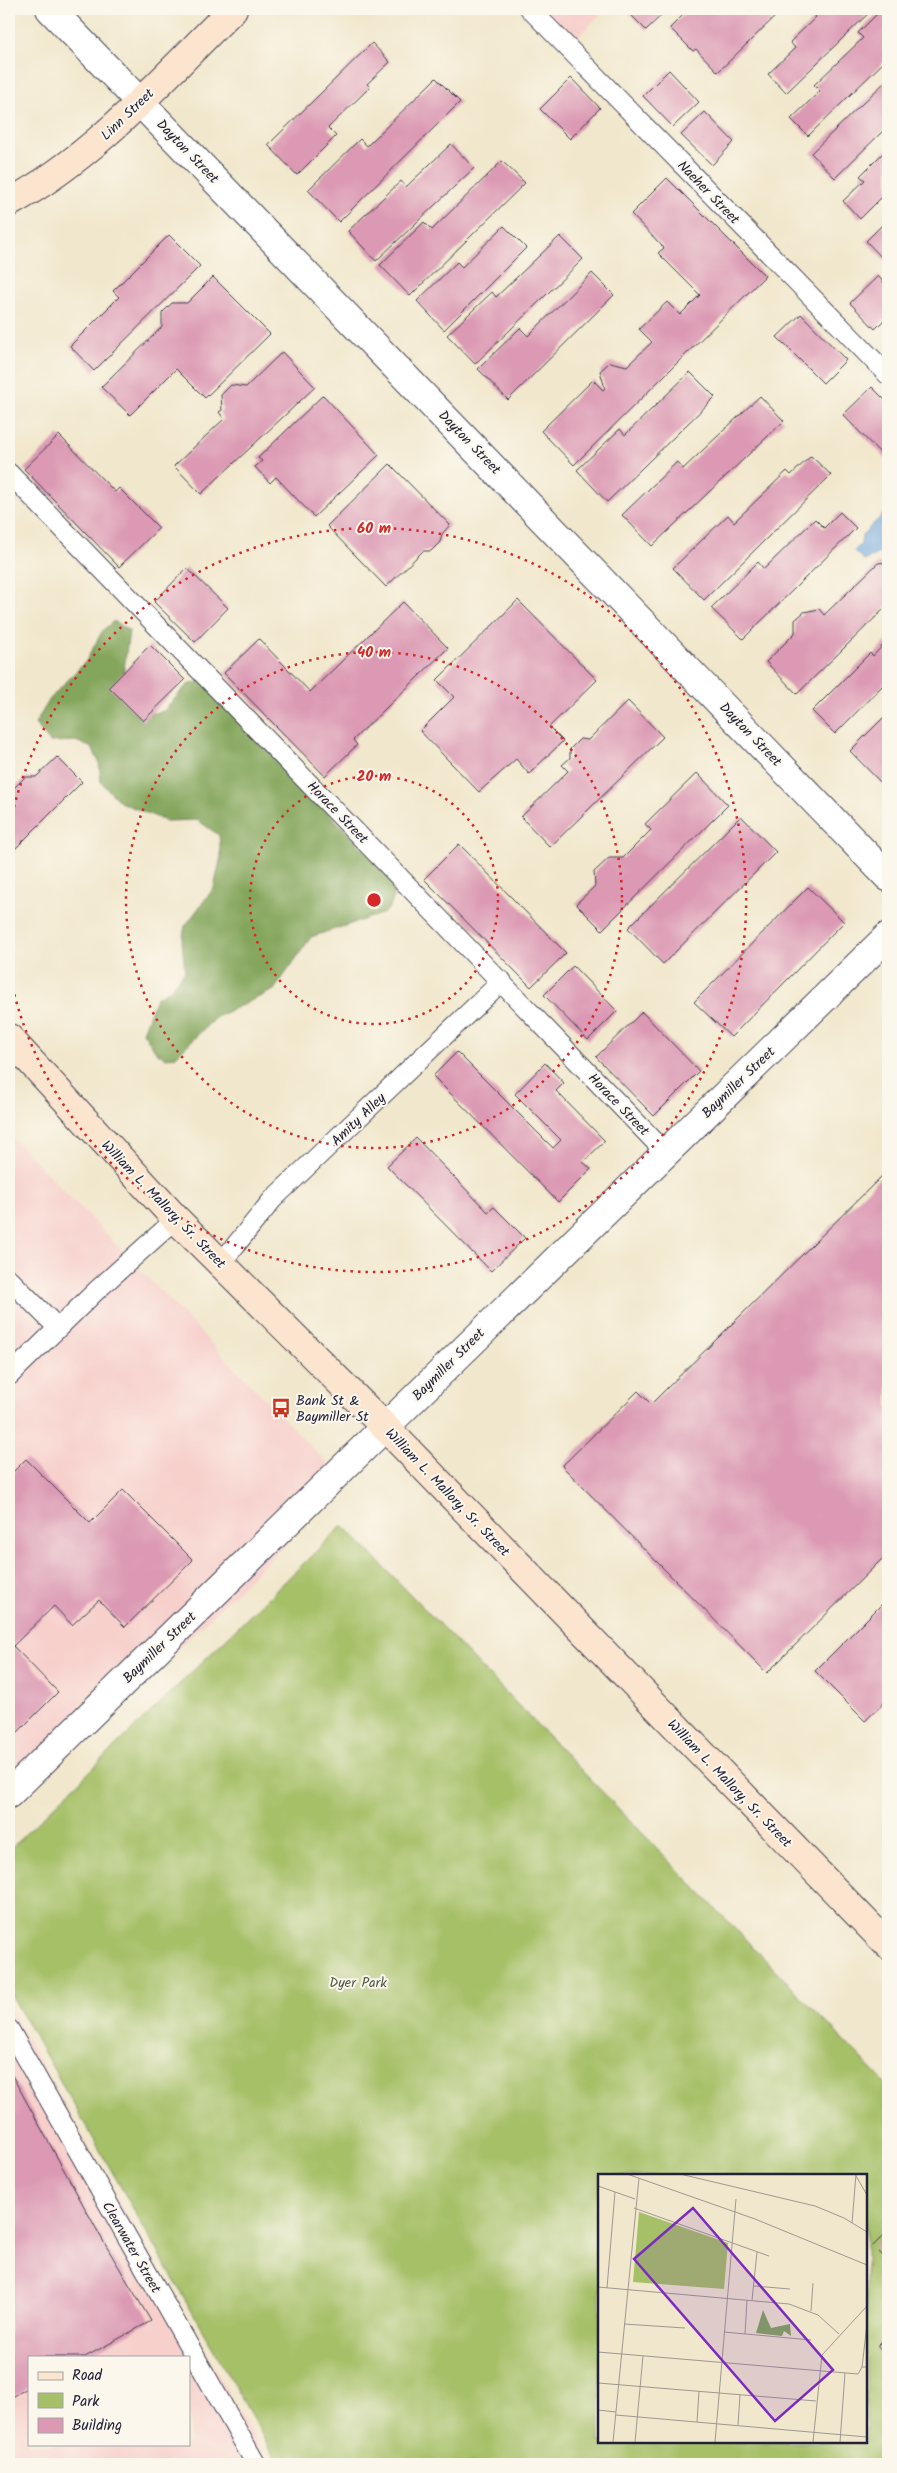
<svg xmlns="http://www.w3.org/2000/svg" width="897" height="2473" viewBox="0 0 897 2473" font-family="Kalam,sans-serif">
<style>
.built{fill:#f7d0cc;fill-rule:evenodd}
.green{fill:#a6c067;stroke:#647151;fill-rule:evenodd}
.forest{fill:#84a65c;stroke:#53644c}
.water{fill:#6ba6dc;stroke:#46648c}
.building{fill:#db99b3}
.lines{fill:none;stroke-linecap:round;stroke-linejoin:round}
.lane-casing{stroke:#414051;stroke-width:21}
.street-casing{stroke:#414051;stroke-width:30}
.secondary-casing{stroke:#414051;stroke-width:30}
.lane{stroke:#fff;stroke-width:19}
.street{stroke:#fff;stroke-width:28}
.secondary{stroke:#fce5cf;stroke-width:28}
.ring{fill:none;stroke:#d62828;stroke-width:2.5;stroke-dasharray:2.5 5}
.labels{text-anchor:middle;stroke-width:4;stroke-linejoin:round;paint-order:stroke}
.street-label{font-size:14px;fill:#22223b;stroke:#fbf7ec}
.poi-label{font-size:14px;fill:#22223b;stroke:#fbf7ec;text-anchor:start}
.park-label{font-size:14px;fill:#50594a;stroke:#fbf7ec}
.inset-road{fill:none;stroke:#9e9892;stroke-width:1}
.view{fill:#7b2cbf;fill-opacity:0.15;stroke:#7b2cbf;stroke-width:2.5}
.inset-edge{fill:none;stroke:#22223b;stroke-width:2.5}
.centre{fill:#d62828;stroke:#fbf7ec;stroke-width:2.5}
.ring-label{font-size:15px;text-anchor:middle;font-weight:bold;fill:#d62828;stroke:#fbf7ec;stroke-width:4;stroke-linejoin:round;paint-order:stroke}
</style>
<rect width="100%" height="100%" fill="#fbf7ec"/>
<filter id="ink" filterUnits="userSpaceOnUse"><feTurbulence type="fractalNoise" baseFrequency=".02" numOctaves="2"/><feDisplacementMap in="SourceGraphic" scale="10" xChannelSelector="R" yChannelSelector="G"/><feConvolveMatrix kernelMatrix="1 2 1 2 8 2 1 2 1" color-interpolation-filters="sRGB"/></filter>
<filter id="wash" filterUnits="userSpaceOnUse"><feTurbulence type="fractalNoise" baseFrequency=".0096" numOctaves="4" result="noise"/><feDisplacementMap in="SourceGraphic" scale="20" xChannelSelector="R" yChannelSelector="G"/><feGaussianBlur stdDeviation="1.12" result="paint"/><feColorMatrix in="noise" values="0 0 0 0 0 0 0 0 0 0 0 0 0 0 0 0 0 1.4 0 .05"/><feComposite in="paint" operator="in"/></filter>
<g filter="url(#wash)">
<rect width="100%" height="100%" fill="#f1e7cc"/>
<!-- built -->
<path class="built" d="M540,9H606L572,42Z
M9,1134L347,1484L9,1813Z
M9,2008L269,2464H9ZM29,2357H189V2444H29Z"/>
<!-- green -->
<path class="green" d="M343,1525L888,2086V2464H279L9,1991V1850ZM600,2176H866V2442H600Z"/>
<!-- forest -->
<path class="forest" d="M114,621L129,631L122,684L138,716L164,711L187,685L203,681L389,876C394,892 397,902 384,913L311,937L274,990L216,1017L176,1056L167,1058L157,1053L143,1032L156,998L170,990L185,971L182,941L185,926L214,888L221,856L219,835L197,820L166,821L120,802L101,782L99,762L92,748L76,741L50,742L35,724L50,699L86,661L103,630Z"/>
<!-- water -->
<path class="water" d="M888,510V547C881,555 872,554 865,561L854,551L861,544L862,535Z"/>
<g id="blocks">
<!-- building -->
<path class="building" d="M625,9H668L646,30Z
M689,9H783L718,72L696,49L693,51L670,28Z
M810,9H873L786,93L768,74L795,48L790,42L816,17Z
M882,9H888V58L808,136L791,119L820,91L814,85L863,38L858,33Z
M372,43L390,62L367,84L370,87L328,128L336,136L297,175L268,145Z
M669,70L699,102L673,127L643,96Z
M436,78L460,102L339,222L308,190L360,139L367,146Z
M571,78L600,108L570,139L540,109Z
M888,79V126L835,178L811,153Z
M705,112L734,142L712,165L681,135Z
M451,144L474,168L376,261L348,231L401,181L406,187Z
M888,148V191L860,219L843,201L865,180L860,176Z
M502,161L525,183L410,296L380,265L424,222L432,230Z
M667,178L765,276L574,465L541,431L593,380L603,390L605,388L600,371L610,362L627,366L652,342L639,329L667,302L680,315L700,295L658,253L664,248L631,214Z
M888,219V257L885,261L866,241Z
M504,226L526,248L444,330L417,301L457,262L462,267Z
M169,235L200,266L94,371L70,346L119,297L113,291Z
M560,236L583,259L475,364L447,335L492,292L496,297Z
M592,273L614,295L508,400L478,369L520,328L528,336Z
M878,276L888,287V316L875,329L850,303Z
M213,277L270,334L205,398L176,369L130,415L101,387L162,327V313L172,303H187Z
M801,314L846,360L823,383L777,337Z
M282,352L315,387L201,494L174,466L224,419L219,412L222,410L221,395L231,385L246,387Z
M690,372L715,397L607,502L577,470L620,429L625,435Z
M872,387L888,403V461L843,415Z
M323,395L379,455L314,517L276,477L270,483L255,467L262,461L258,458Z
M760,396L784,421L652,546L622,515L677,462L683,469Z
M59,435L115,492L119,488L159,528L119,567L24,469Z
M811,456L831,475L704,600L673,568L728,515L734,522L787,471L791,475Z
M390,464L450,525L442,534L440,542L431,551H423L386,587L327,526Z
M840,512L856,528L743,639L711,608L758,562L764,569L815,519L824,528Z
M888,562V605L797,694L766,662L795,633V620L804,612L819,609L824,615L878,563Z
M187,568L228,608L195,642L154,602Z
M518,600L597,680L549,727L563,741L529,774L516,759L479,792L420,731L454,697L437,680Z
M403,602L448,648L353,740L357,745L325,776L224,673L259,639L310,692Z
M888,640V680L835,734L812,711L870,653L873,656Z
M150,645L185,680L143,721L109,687Z
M628,701L663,737L550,847L521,817L568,771L562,765L570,758V749L580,739L588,740Z
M888,713V790L850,751Z
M57,757L82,782L9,855L10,792L25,777H36Z
M697,773L728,805L602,930L576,904L595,886L594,872L609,858H623L651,830L645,824Z
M741,816L776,852L663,964L628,928Z
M459,844L566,953L531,987L424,879Z
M808,887L844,922L731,1037L694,1002Z
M573,966L617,1011L588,1040L544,995Z
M642,1012L699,1071L654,1116L596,1057Z
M457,1052L553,1148L561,1140L515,1094L545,1063L564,1083L556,1091L605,1141L583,1162L591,1169L558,1202L433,1076Z
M416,1138L488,1212L494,1207L525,1238L491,1271L387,1166Z
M888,1170V1553L767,1673L562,1466L638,1391L651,1404Z
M26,1459L90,1523L123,1490L193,1560L125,1627L99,1600L72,1625L54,1606L13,1646L58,1692L9,1741V1476Z
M888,1598V1699L865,1721L815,1671Z
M9,2070L102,2239L151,2321L85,2357H29V2387L9,2399Z
M888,2231V2261L873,2246Z
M888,2335V2358L877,2346Z"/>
</g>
</g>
<g filter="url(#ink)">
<use href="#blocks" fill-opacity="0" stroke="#414051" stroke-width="1"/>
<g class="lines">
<defs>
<path id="lane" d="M530,9L888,375
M9,473L666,1153
M221,1263L273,1199L502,981
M9,1279L58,1328
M9,1376L96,1291L176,1219
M9,2029L256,2464"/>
<path id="street" d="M50,9L888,877
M9,1794L888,936"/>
<path id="secondary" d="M9,203C96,156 163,78 233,9
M9,1038L176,1219L385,1427L888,1945"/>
</defs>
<!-- lane casing -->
<use href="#lane" class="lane-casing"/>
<!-- street casing -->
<use href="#street" class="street-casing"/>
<!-- secondary casing -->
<use href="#secondary" class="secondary-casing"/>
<!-- lane -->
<use href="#lane" class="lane"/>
<!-- street -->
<use href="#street" class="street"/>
<!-- secondary -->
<use href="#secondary" class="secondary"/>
</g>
</g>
<!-- distance rings -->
<g class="ring">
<circle cx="374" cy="900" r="124"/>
<circle cx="374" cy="900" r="248"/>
<path d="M9 829A372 372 0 1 1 9 971"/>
</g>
<!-- icons -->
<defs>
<symbol id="bus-bare" viewBox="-9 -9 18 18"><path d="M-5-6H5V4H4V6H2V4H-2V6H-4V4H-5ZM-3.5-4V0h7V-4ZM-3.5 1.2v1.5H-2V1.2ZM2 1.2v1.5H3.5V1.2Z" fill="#c8321e" stroke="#fbf7ec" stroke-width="2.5" paint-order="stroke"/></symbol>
</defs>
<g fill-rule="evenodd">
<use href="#bus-bare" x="267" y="1394" width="28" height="28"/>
</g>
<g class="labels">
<!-- street labels -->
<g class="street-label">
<text transform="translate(127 114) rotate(-44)" y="5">Linn Street</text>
<text transform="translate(188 151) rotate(46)" y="5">Dayton Street</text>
<text transform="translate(709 192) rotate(46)" y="5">Naeher Street</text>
<text transform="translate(470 442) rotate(46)" y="5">Dayton Street</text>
<text transform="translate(751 734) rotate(46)" y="5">Dayton Street</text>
<text transform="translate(338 812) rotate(46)" y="5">Horace Street</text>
<text transform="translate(738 1082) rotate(-44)" y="5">Baymiller Street</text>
<text transform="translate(619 1104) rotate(46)" y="5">Horace Street</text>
<text transform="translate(358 1119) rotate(-44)" y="5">Amity Alley</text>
<text transform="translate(164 1204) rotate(46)" y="5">William L. Mallory, Sr. Street</text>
<text transform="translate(448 1364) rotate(-45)" y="5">Baymiller Street</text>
<text transform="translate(448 1492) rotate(46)" y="5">William L. Mallory, Sr. Street</text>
<text transform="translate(159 1647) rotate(-44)" y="5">Baymiller Street</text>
<text transform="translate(730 1783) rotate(46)" y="5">William L. Mallory, Sr. Street</text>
<text transform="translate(132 2247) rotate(60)" y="5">Clearwater Street</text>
</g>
<!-- poi labels -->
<g class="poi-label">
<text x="296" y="1405">Bank St &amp;<tspan x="296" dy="16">Baymiller St</tspan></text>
</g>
<!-- park labels -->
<g class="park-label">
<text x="358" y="1987">Dyer Park</text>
</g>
</g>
<!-- overview -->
<g transform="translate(598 2174)">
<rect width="269" height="269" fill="#f1e7cc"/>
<path d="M41,38L130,69L126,115L35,108Z" fill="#a6c067"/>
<path d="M165,136L173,154L192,150L193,162L186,157L184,162L158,159Z" fill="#84a65c"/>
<path class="inset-road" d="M29,0L157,45L269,91M82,0L217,32L246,44L269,58M258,2L269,21M0,12L37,25M36,34L171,82M254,49L258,0M156,112L192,115M0,113L191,130L220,141L241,160M9,114L17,18M154,126L159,78M213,137L215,109M26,150L87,154M126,158L213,166M147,160L149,126M0,178L260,200L264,193H269M264,193L269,150M0,209L218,227M0,236L18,238M18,241L269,263M99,248L101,217M140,251L142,221M15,268L41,4M37,268L45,182M117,268L138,25M215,268L224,181L269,132M242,268L247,199"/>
<path class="view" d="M95,34L235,196L177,247L36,85Z"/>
<rect width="269" height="269" class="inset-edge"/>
</g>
<circle cx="374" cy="900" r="8" class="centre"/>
<g class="ring-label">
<text x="374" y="533">60 m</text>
<text x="374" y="657">40 m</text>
<text x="374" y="781">20 m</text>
</g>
<!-- margin -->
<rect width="897" height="2473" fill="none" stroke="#fbf7ec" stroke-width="30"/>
<!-- legend -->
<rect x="28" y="2356" width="162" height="90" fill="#fbf7ec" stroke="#a4a2a5"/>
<rect x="38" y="2372" width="25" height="8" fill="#fce5cf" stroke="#a4a2a5"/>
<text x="72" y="2380" font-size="15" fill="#22223b">Road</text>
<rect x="38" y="2393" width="25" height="15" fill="#a6c067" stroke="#a4a2a5"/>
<text x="72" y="2406" font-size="15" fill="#22223b">Park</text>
<rect x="38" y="2418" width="25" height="15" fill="#db99b3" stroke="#a4a2a5"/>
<text x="72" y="2430" font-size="15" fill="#22223b">Building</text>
</svg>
